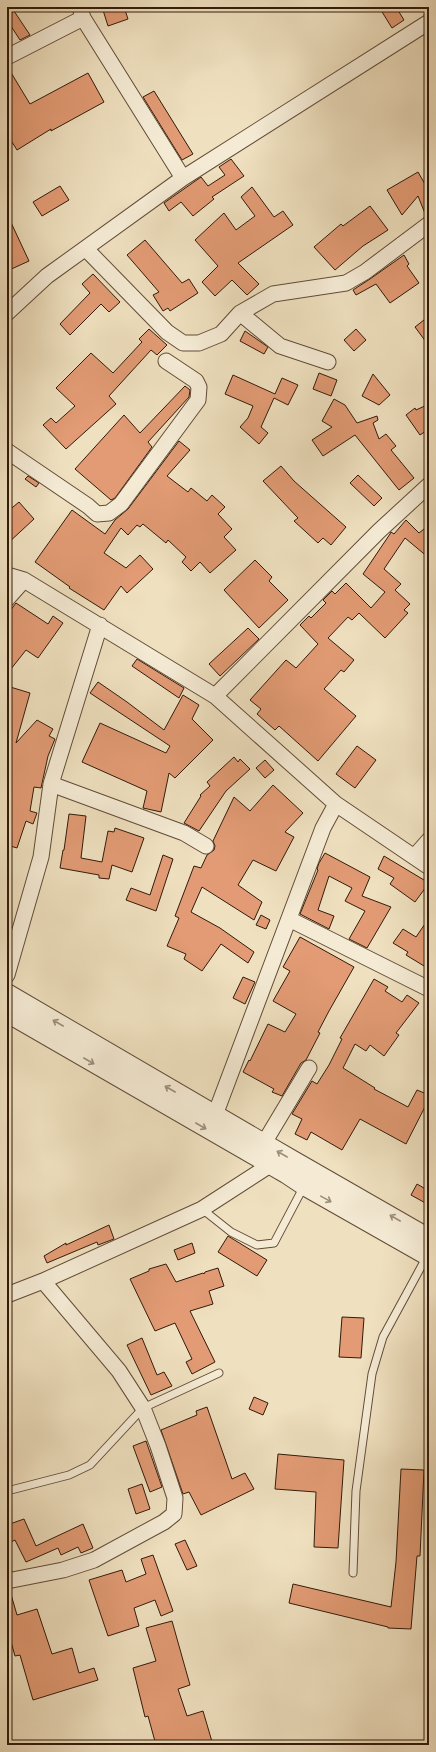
<svg xmlns="http://www.w3.org/2000/svg" width="436" height="1752" viewBox="0 0 436 1752" font-family="'IM FELL French Canon',serif">
<style>
.building{fill:#e29b74;stroke:#321a0b}
.lines{fill:none;stroke-linecap:round;stroke-linejoin:round}
.service-casing{stroke:#614c38;stroke-width:9}
.minor-casing{stroke:#614c38;stroke-width:17}
.tertiary-casing{stroke:#614c38;stroke-width:20}
.service{stroke:#f5ebd5;stroke-width:7}
.minor{stroke:#f5ebd5;stroke-width:15}
.tertiary{stroke:#f5ebd5;stroke-width:18}
.oneway{stroke:#9d8d7a}
</style>
<rect width="100%" height="100%" fill="#efe0bf"/>
<filter id="stains"><feTurbulence type="fractalNoise" baseFrequency=".005" numOctaves="4"/><feColorMatrix values="0 0 0 0 .2 0 0 0 0 .09 0 0 0 0 .02 0 0 0 .5 -.17"/></filter>
<radialGradient id="worn" r=".72"><stop offset=".6" stop-color="#630" stop-opacity="0"/><stop offset="1" stop-color="#630" stop-opacity=".3"/></radialGradient>
<!-- building -->
<path class="building" d="M102,7H124L128,19L108,26Z
M379,7H396L404,20L392,28Z
M14,11L30,35L20,40L7,20V16Z
M7,66L30,104L88,73L104,102L51,131V129L17,150L7,134Z
M154,91L193,154L182,160L143,97Z
M231,159L244,176L212,197L214,199L193,216L181,202L169,211L164,203L201,177L208,186L225,175L219,167Z
M418,172L429,191V215L426,216L418,196L402,215L387,190Z
M60,186L69,200L42,216L33,202Z
M252,187L274,217L283,211L293,225L238,263L259,284L247,295L232,280L215,296L202,282L218,266L195,240L224,213L236,230L255,216L241,197Z
M370,206L388,230L363,246L335,270L314,247L341,224L343,226Z
M7,214L29,261L7,271Z
M145,240L182,283L189,279L198,293L170,311L168,308L163,311L153,295L159,292L127,255Z
M404,255L409,264L407,266L419,283L390,303L376,284L356,295L353,290L370,279Z
M93,274L120,302L109,312L101,304L70,335L60,324L90,293L82,284Z
M429,316V346L415,327Z
M149,329L167,345L157,355L151,350L109,396L116,404L66,449L43,425L51,418L56,423L75,406L56,388L91,353L113,373L142,342L139,339Z
M356,329L366,340L354,351L344,340Z
M245,331L268,347L264,354L240,341Z
M319,373L337,380L331,396L313,389Z
M373,374L390,395L379,405L362,396Z
M233,375L275,394L282,378L298,385L288,405L274,398L261,427L268,433L259,444L240,427L248,418L253,406L225,394Z
M185,386L190,390L189,397L148,442L152,447L115,498L111,500L75,469L124,415L140,433Z
M334,399L345,405L357,423L377,416L378,420L373,423L379,439L386,434L396,446L391,450L414,478L399,490L355,435L323,456L312,440L332,427L322,421Z
M429,404V429L420,435L406,415L415,408L416,410Z
M179,441L190,450L167,476L188,492L191,488L207,501L212,495L225,507L218,514L232,529L224,537L236,550L210,573L200,562L191,571L182,562L186,557L168,540L166,543L143,524L140,527L137,525L128,535L121,528L104,553L126,568L140,555L153,569L127,593L121,586L104,610L69,588L70,587L35,562L72,510L105,534L115,520L128,509Z
M281,466L294,481L346,527L331,545L323,538L318,543L294,521L298,518L263,481Z
M358,475L382,498L374,506L350,483Z
M28,476L39,483L36,487L25,479Z
M19,502L34,519L7,544V512Z
M406,520L419,533L429,525V558L405,538L384,569L401,584L395,590L410,604L404,610L408,613L385,638L359,613L352,620L348,617L328,638L354,660L344,672L341,670L324,689L356,716L318,761L279,726L275,730L257,714L261,709L250,700L286,660L296,668L318,644L300,625L309,616L311,618L326,603L323,600L332,591L335,594L346,583L371,608L385,592L363,574L390,534L391,532L394,534Z
M255,560L272,577L269,581L288,600L259,628L224,590Z
M16,603L48,624L53,616L63,623L38,658L26,650L7,674V615Z
M248,628L259,639L220,676L209,664Z
M137,659L184,688L179,698L132,666Z
M98,682L127,702L164,730L183,695L199,705L192,719L213,740L175,778L169,773L161,812L143,808L147,791L82,762L100,723L166,753L170,746L90,693Z
M7,686L30,693L16,743L37,720L53,729L49,736L55,739L48,756L41,788L34,787L30,811L37,813L33,824L26,821L17,848L7,845Z
M357,746L376,760L355,788L336,774Z
M234,757L238,762L240,759L250,769L226,791L199,831L184,823L201,796L200,795L210,786L207,782Z
M265,760L274,770L265,778L256,768Z
M273,785L303,813L285,832L294,837L276,871L253,860L238,885L262,902L254,920L202,887L191,912L220,928L254,952L248,963L221,944L202,971L184,959L186,954L167,946L179,918L175,916L194,866L201,868L207,855L214,850L215,846L213,841L234,797L250,811Z
M69,814L86,816L81,858L102,862L108,831L114,832L115,828L144,838L132,872L112,865L109,879L99,878V875L60,868L63,850H64Z
M325,853L370,877L362,896L391,907L367,948L349,939L365,911L345,901L352,888L329,876L318,910L334,916L329,929L300,914L318,870L317,869L319,863Z
M163,855L173,859L156,911L126,900L131,888L150,895Z
M384,856L429,883L415,902L390,884L394,878L378,869Z
M261,915L270,920L266,929L256,925Z
M429,918V969L406,955L408,952L393,943L403,929L416,937Z
M300,937L354,967L329,1011L318,1032L320,1033L306,1060L301,1063L282,1096L272,1092L274,1089L243,1072L249,1060L250,1061L268,1024L285,1032L296,1014L273,1001L290,971L283,967Z
M243,977L255,982L245,1004L233,998Z
M374,979L388,987L385,991L402,1002L407,995L419,1003L396,1033L399,1035L384,1056L370,1045L366,1051L355,1044L343,1068L375,1088L374,1089L408,1107L417,1090L429,1095V1099L406,1144L360,1119L342,1150L311,1132L307,1140L295,1134L302,1119L292,1114L312,1081L317,1084L329,1065L342,1039L340,1038Z
M417,1184L429,1191V1205L411,1195Z
M109,1225L114,1239L98,1245L97,1242L47,1263L44,1256L66,1243V1245Z
M228,1236L267,1260L257,1276L218,1252Z
M192,1243L195,1253L178,1260L174,1250Z
M166,1264L176,1282L203,1273L204,1274L205,1272L218,1268L224,1286L209,1291L213,1304L190,1311L215,1362L192,1374L186,1362L192,1359L175,1323L155,1331L130,1279L149,1271V1269Z
M342,1317L364,1318L361,1358L339,1357Z
M142,1338L157,1375L164,1372L172,1386L151,1395L127,1345Z
M254,1397L268,1403L263,1415L249,1409Z
M207,1407L232,1479L245,1473L254,1489L201,1515L189,1492L183,1494L161,1430L197,1415L196,1411Z
M146,1441L162,1487L150,1492L133,1446Z
M278,1454L344,1460L338,1548L314,1547L316,1492L275,1489Z
M401,1469L424,1470L420,1556H417L411,1629L388,1628V1627L289,1603L293,1584L391,1607L396,1562Z
M142,1484L150,1509L136,1514L128,1489Z
M24,1519L36,1546L83,1524L93,1548L81,1553L78,1547L61,1555L58,1548L26,1562L15,1540L7,1544V1525Z
M185,1540L197,1566L187,1570L175,1544Z
M153,1555L173,1611L161,1616L155,1600L134,1608L139,1626L108,1636L89,1580L122,1570L126,1582L146,1574L141,1559Z
M10,1591L17,1615L37,1609L52,1654L72,1648L79,1673L94,1668L98,1680L33,1700L20,1655L15,1656L7,1628V1592Z
M172,1621L190,1685L178,1689L187,1716L203,1711L213,1745H156L148,1716L145,1717L133,1668L156,1661L146,1628Z"/>
<g class="lines">
<defs>
<path id="service" d="M202,1209L231,1232L257,1245L274,1243L304,1186
M7,1491L69,1475L90,1465L143,1408L219,1373
M353,1573L356,1491L372,1374L383,1337L427,1256"/>
<path id="minor" d="M80,7L83,18L183,178
M7,57L83,18
M86,249L167,332L183,343H199L221,334L240,313L273,294L346,283L365,272L429,224
M7,313L47,276L183,178L429,22
M240,313L280,346L328,362
M7,451L88,506L97,514L109,513L121,504L198,400L199,387L196,381L166,361
M7,575L24,580L215,696L336,804L429,867
M7,599L24,580
M215,696L379,531L429,485
M51,784L184,833L206,846
M414,857L429,840
M289,919L429,989
M7,975L41,857L51,784L100,625
M215,1115L323,828L336,804
M264,1143L309,1068
M7,1295L43,1281L202,1209L270,1165
M7,1581L63,1570L94,1560L164,1522L174,1514L175,1498L158,1446L143,1408L119,1371L43,1281"/>
<path id="tertiary" d="M7,993L293,1160L429,1238
M7,1013L286,1174L304,1186L429,1257"/>
</defs>
<!-- service casing -->
<use href="#service" class="service-casing"/>
<!-- minor casing -->
<use href="#minor" class="minor-casing"/>
<!-- tertiary casing -->
<use href="#tertiary" class="tertiary-casing"/>
<!-- service -->
<use href="#service" class="service"/>
<!-- minor -->
<use href="#minor" class="minor"/>
<!-- tertiary -->
<use href="#tertiary" class="tertiary"/>
</g>
<!-- one-way arrows -->
<defs><path id="oneway-shaft" d="M-6 0H5M1.5-3L5.5 0L1.5 3" fill="none" stroke-width="1.6" stroke-linecap="round" stroke-linejoin="round"/></defs>
<g class="oneway">
<use href="#oneway-shaft" transform="translate(58 1023) rotate(-150)"/>
<use href="#oneway-shaft" transform="translate(89 1061) rotate(30)"/>
<use href="#oneway-shaft" transform="translate(170 1089) rotate(-150)"/>
<use href="#oneway-shaft" transform="translate(201 1126) rotate(30)"/>
<use href="#oneway-shaft" transform="translate(282 1154) rotate(-150)"/>
<use href="#oneway-shaft" transform="translate(326 1199) rotate(29)"/>
<use href="#oneway-shaft" transform="translate(395 1218) rotate(-150)"/>
</g>
<!-- margin -->
<rect width="436" height="1752" fill="none" stroke="#efe0bf" stroke-width="24"/>
<rect x="8" y="8" width="420" height="1736" fill="none" stroke="#321a0b" stroke-width="2"/>
<rect x="12" y="12" width="412" height="1728" fill="none" stroke="#321a0b"/>
<rect width="100%" height="100%" filter="url(#stains)"/>
<rect width="100%" height="100%" fill="url(#worn)"/>
</svg>
